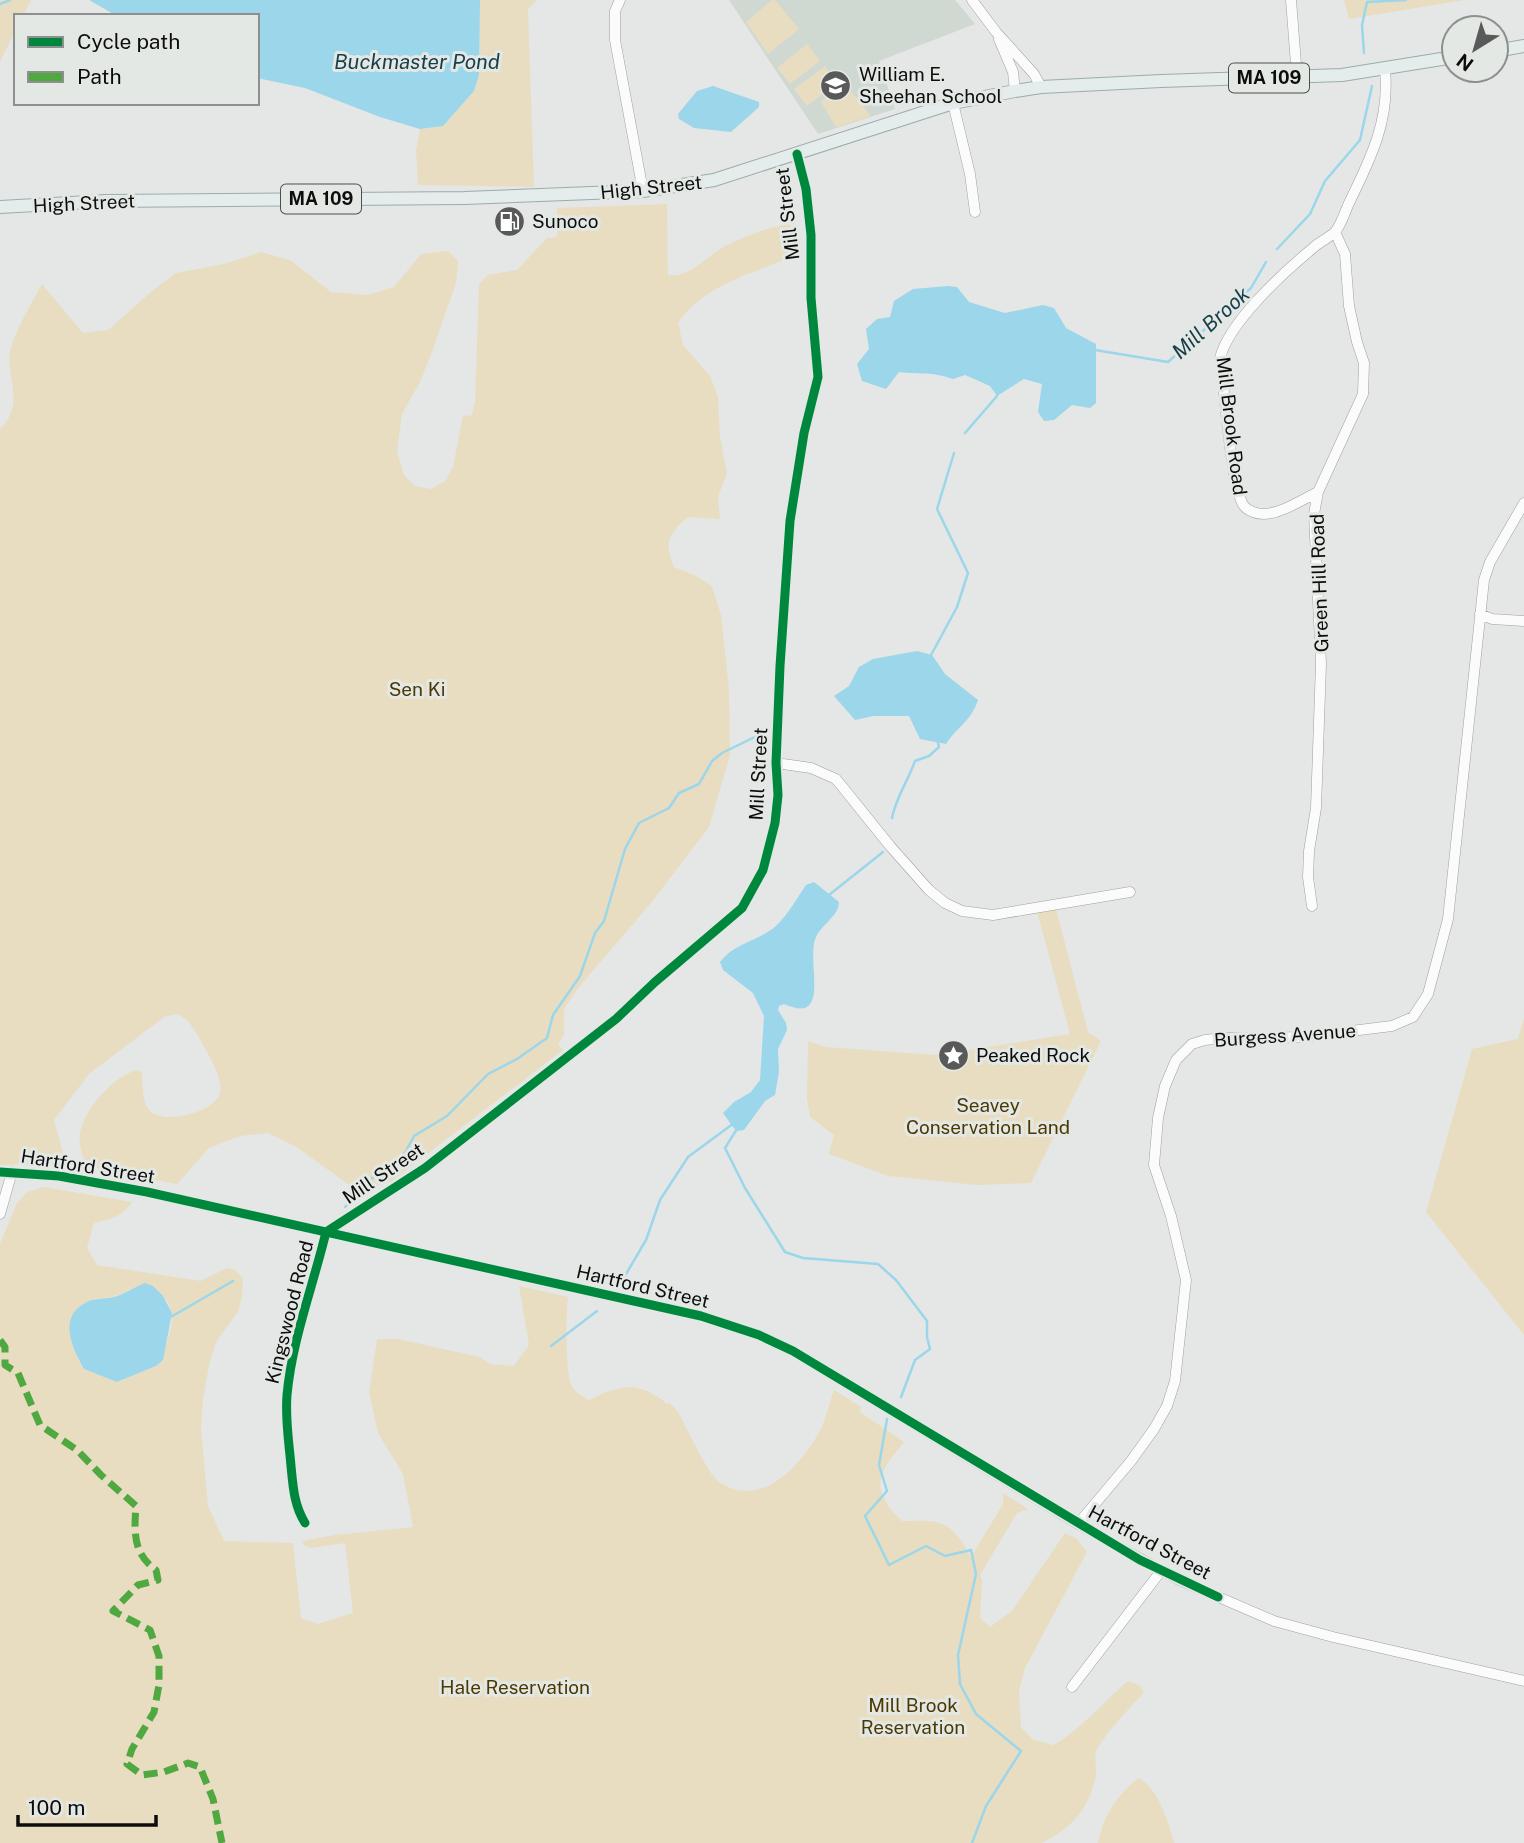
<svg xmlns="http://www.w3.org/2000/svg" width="1524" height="1843" viewBox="0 0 1524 1843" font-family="'Public Sans',sans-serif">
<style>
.built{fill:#d0d8d2}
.green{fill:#e8ddc1;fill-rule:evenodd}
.water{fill:#9bd6eb}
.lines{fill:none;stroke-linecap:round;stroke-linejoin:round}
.stream{stroke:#9bd6eb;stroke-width:2.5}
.minor-casing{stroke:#9ea09f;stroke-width:11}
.major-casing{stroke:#9bacaa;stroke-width:14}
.minor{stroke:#fbfbfb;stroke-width:10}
.major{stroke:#e4ecec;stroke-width:12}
.quiet{stroke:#50a841;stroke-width:7;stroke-dasharray:14 7;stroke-linecap:butt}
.cycleway-casing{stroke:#e3e8e5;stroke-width:13}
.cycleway{stroke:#00873e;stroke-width:9}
.labels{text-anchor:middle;stroke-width:6;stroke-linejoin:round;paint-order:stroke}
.shield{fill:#e3e8e5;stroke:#4c4f4d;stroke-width:2}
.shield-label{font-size:18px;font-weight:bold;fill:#0c0d0c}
.poi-label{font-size:19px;fill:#0c0d0c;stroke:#e3e8e5;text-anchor:start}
.street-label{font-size:19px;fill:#0c0d0c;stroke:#e3e8e5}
.park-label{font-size:19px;fill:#4d3800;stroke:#e3e8e5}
.water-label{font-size:21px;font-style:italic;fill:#183e4b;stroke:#e3e8e5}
</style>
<rect width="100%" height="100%" fill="#e4e7e5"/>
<!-- built -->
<path class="built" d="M729,0H955L975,24L879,61L895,109L818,134Z"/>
<!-- green -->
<path class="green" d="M0,0H31L23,16H16V29L0,62Z
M480,0H537L528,9L534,187L418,185L416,151L420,129L443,126L474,91L479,75Z
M772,0H775L799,29L768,54L746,22Z
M1344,0H1465L1349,19Z
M807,44L820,61L790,84L777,68Z
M825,66L837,83L807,106L794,89Z
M844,83L871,116L836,127L821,102Z
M667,204L668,275C689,279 709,254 727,245C747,236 767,227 790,224L795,243L791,257C751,274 702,286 678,323L683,345L710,376L718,397L720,437L727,474L718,496L720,519L688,517C668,534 664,542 674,567L696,576L712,586L721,615L729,689L730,755L709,827L651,903L579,987L564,1009V1035L558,1044L563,1050L392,1181L359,1192L295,1146L268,1133L240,1136L209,1148L177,1184L85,1166C83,1156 78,1143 80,1133C84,1109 115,1075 137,1070L142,1073C143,1084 142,1102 149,1110C162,1126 216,1112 220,1093C223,1079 211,1059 204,1047C197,1034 191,1020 177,1014L164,1017L89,1074L54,1120L63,1153L53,1164L0,1165V429C28,401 2,374 12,344C19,323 32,303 42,284L83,333L108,330L152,291L176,273L224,264L261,252L290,260L331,292L367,295L394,287L421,254L448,251L458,261L456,283L432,352L420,382L402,414L397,452L404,475L415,486L431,489L445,481L453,467L463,415L471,416L475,403L479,284L488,275L517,270L547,238L557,237V208Z
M1055,905L1088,1032L1101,1041L1031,1183L977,1185L888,1176L829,1154L834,1135L810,1117L807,1098L808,1041L826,1047L936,1055L1070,1034L1037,911Z
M1524,1018V1335L1426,1212L1472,1049L1518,1039Z
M44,1187L132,1202C123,1216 110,1220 94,1223L87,1248L97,1265L201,1281L227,1268L235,1270L243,1278L242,1297L238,1312L217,1340L210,1360L203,1399L201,1429L208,1506L224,1541L293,1543L301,1618L318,1624L353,1613L345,1543L311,1548L305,1546L302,1541L335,1535L413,1527L403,1474L378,1433L369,1392L377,1339H398L480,1357L490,1364L514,1366L529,1345L519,1286L568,1297C566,1313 565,1374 572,1386C575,1393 583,1396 589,1400C621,1385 638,1380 667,1404L670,1403L678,1412C686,1426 708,1474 718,1481C758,1510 797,1470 817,1436C825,1423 829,1405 834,1390L861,1407L860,1412L904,1442C878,1474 868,1488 902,1521C942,1520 950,1519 971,1557L1003,1504V1493L1028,1509L1017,1513L980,1575L982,1580L980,1618L990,1627L1012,1611L1065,1533L1077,1539L1087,1552L1025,1668L1019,1691L1021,1727L1034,1740L1053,1745C1082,1729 1103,1702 1128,1681L1139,1685L1144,1693C1134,1703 1100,1739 1096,1752C1094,1758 1097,1767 1096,1774C1091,1807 1071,1829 1042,1843H0V1244L17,1203L27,1192ZM141,1285C148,1289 160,1294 166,1300C181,1317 164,1349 156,1366L118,1382L84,1369L77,1358L94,1299L113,1297Z
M1138,1778C1158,1787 1169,1823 1174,1843H1098C1105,1813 1115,1798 1138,1778Z"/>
<!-- water -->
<path class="water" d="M89,0H480L479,75L474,91L443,126L420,129L380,117L305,88L257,78V16H117Z
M713,86L759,102V107L731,132L694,128L679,119L678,114L697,91Z
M948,286L957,287L969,302L1005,313L1043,305L1054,308L1066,328L1096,344V403L1090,408L1072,405L1054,420L1044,421L1038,412L1042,384L1024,379L997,396L990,386L965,375L953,379C931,371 921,375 899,372L886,389L862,381L857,364L869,349L866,329L877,319L890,317L894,301L913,289Z
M917,651L932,655L945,674L978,700C971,721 958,726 946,744L920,739L909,716H873L855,720L834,696L849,686L859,667L873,659Z
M814,882L839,902C839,916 822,924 816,937C805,960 833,1026 784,1004L779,1006L778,1010L786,1023L787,1030L778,1049L779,1072L775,1095L765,1101L744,1130L736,1131L723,1113L734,1102L751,1092L760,1080L764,1016L753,993L723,970L720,962C734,943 759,941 776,926C788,915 797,898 806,885Z
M145,1283L153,1286L163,1296L172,1313L163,1360L156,1366L117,1382L84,1369C72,1348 57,1316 87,1302C95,1298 105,1299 114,1297C125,1294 134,1287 145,1283Z"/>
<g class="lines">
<!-- stream -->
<path class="stream" d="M0,4L10,0
M1364,53L1362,25L1367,2L1406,0
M1277,249L1310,214L1325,181L1360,140L1372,86
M1095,350L1168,362L1251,288L1266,262
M965,433L997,396
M930,657L957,607L968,573L937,509L954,453
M892,818C896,797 908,781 915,761L929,756L939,747L937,739
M829,895L883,852
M737,1129L725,1148L745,1188L785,1252L803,1258L878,1264L896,1280L927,1321V1337L930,1349L915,1360L901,1397
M345,1207L371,1179L405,1153L414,1136L447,1116L488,1074L517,1059L547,1038L553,1015L580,976L595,933L604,921L625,849L639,823L669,808L679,793L699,784L712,761L722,753L759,735
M619,1286L646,1240L660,1200L688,1157L734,1123
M169,1318L233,1281
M551,1346L597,1311
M887,1419L879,1465L887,1491L865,1516L889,1565L926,1546L945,1556L971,1550L976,1574L958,1655L960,1684L976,1714L1021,1751L986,1806L972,1843"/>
<defs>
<path id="minor" d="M620,0L615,11V40L643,191
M972,0L996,32L1034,74L1041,87
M1291,0L1297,77
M999,39L1013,72L1015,91
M953,103L970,174L975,212
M1318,492C1303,499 1281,514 1263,514C1257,514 1248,511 1244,506C1230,486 1225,389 1220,358C1229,322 1284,272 1313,248C1319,242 1329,238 1335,232C1341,225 1345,212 1349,203C1371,158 1390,120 1385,70
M1480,614L1492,619L1524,621
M776,763L811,768L836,779L890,846L929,890L945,903L962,911L993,915L1130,892
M1312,906L1308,877L1309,851L1316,808L1321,664L1314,514L1318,492L1363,394L1364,363L1357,342L1349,306L1345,254L1335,232
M0,1172L59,1176L147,1192L701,1316L759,1335L793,1351L1078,1524L1179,1580L1274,1621L1333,1637L1524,1681
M0,1214L12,1172
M305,1523C294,1505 293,1487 291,1466C289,1442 285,1419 287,1395C292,1340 313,1286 326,1232L425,1168L616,1019L655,982L742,908L763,870L775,823L778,795L776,763L780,666L790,521L804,433L818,377L811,298V235L806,189L797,154
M1078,1524L1131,1461L1154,1429L1167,1406L1175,1381L1186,1280L1171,1216L1154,1165L1158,1118L1165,1086L1176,1060L1192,1044L1205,1040L1223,1038L1302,1037L1392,1026L1413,1017L1428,994L1448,919L1484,580L1490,562L1524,503
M1072,1687L1161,1571"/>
<path id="major" d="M1496,51L1524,46
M0,207L106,201L465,198L643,191L714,180L953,103L1015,91L1041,87L1161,81L1342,75L1454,57"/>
</defs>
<!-- minor casing -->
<use href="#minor" class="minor-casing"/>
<!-- major casing -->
<use href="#major" class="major-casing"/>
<!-- minor -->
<use href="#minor" class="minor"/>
<!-- major -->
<use href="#major" class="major"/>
<!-- quiet -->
<path class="quiet" d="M0,1340L5,1347V1365L18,1373L40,1425L77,1450L101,1475L136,1506C134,1532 133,1554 156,1570L158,1580L138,1585L113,1611L150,1630L159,1656V1685L154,1712L132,1749L127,1764L142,1775L164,1772L188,1763L200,1767L213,1799L222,1843"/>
<defs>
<path id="cycleway" d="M0,1172L59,1176L147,1192L701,1316L759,1335L793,1351L1140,1560L1218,1597
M305,1523C294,1505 293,1487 291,1466C289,1442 285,1419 287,1395C292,1340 313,1286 326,1232L425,1168L616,1019L655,982L742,908L763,870L775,823L778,795L776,763L780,666L790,521L804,433L818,377L811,298V235L806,189L797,154"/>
</defs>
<!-- cycleway casing -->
<use href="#cycleway" class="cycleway-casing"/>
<!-- cycleway -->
<use href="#cycleway" class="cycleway"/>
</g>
<!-- icons -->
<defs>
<symbol id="school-disc" viewBox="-11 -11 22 22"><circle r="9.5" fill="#585958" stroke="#e3e8e5"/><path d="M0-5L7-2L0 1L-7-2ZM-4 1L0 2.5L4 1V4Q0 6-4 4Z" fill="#fff"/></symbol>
<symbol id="fuel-disc" viewBox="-11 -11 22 22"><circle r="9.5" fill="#585958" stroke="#e3e8e5"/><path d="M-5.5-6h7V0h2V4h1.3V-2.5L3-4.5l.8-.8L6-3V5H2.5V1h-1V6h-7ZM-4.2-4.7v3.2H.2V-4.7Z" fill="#fff"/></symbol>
<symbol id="sight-disc" viewBox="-11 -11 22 22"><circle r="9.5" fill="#585958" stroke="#e3e8e5"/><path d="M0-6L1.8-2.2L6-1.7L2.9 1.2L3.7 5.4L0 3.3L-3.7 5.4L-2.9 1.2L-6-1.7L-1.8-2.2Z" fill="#fff"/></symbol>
</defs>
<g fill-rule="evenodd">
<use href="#school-disc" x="818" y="68" width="35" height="35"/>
<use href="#fuel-disc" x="492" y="204" width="35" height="35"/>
<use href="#sight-disc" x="936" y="1038" width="35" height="35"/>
</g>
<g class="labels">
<!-- shield labels -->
<g class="shield">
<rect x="1229" y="63.5" width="80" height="29" rx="5"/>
<rect x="281" y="184.5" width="80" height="29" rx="5"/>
</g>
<g class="shield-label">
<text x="1269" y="84">MA 109</text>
<text x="321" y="205">MA 109</text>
</g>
<!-- poi labels -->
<g class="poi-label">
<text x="859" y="81">William E.<tspan x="859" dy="22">Sheehan School</tspan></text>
<text x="532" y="228">Sunoco</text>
<text x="976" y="1062">Peaked Rock</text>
</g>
<!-- street labels -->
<g class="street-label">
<text transform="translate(651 187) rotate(-6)" y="7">High Street</text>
<text transform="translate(84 203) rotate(-3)" y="7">High Street</text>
<text transform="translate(787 214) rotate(-97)" y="7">Mill Street</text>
<text transform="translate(1232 426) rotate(83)" y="7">Mill Brook Road</text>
<text transform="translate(1319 583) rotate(-92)" y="7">Green Hill Road</text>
<text transform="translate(758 774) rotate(-87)" y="7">Mill Street</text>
<text transform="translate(1285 1035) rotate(-4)" y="7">Burgess Avenue</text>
<text transform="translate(88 1166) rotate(9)" y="7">Hartford Street</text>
<text transform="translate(383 1173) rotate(-34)" y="7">Mill Street</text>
<text transform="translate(643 1286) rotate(13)" y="7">Hartford Street</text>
<text transform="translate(289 1312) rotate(-76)" y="7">Kingswood Road</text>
<text transform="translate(1150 1542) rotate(28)" y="7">Hartford Street</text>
</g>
<!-- park labels -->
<g class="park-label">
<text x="417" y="696">Sen Ki</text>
<text x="988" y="1112">Seavey<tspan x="988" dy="22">Conservation Land</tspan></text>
<text x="515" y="1694">Hale Reservation</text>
<text x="913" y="1712">Mill Brook<tspan x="913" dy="22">Reservation</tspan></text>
</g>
<!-- water labels -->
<g class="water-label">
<text x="417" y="69">Buckmaster Pond</text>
<text transform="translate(1211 323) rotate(-42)" y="7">Mill Brook</text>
</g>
</g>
<!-- legend -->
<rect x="14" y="14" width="245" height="91" fill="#e3e8e5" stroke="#8d908e" stroke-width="2"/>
<rect x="28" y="37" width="35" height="10" fill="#00873e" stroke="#8d908e" stroke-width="2"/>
<text x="77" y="49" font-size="21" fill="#0c0d0c">Cycle path</text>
<rect x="28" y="72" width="35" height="10" fill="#50a841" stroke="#8d908e" stroke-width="2"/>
<text x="77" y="84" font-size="21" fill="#0c0d0c">Path</text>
<!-- north arrow -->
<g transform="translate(1475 49) rotate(217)"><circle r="33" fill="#e3e8e5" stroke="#8d908e" stroke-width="2"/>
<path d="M0-5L12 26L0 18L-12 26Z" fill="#585958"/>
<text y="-10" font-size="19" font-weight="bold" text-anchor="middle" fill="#0c0d0c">N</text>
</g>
<!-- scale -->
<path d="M18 1815v10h138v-10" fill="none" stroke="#0c0d0c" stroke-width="3.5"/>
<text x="28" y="1815" font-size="21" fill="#0c0d0c" stroke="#e3e8e5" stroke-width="5" paint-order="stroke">100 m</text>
</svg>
